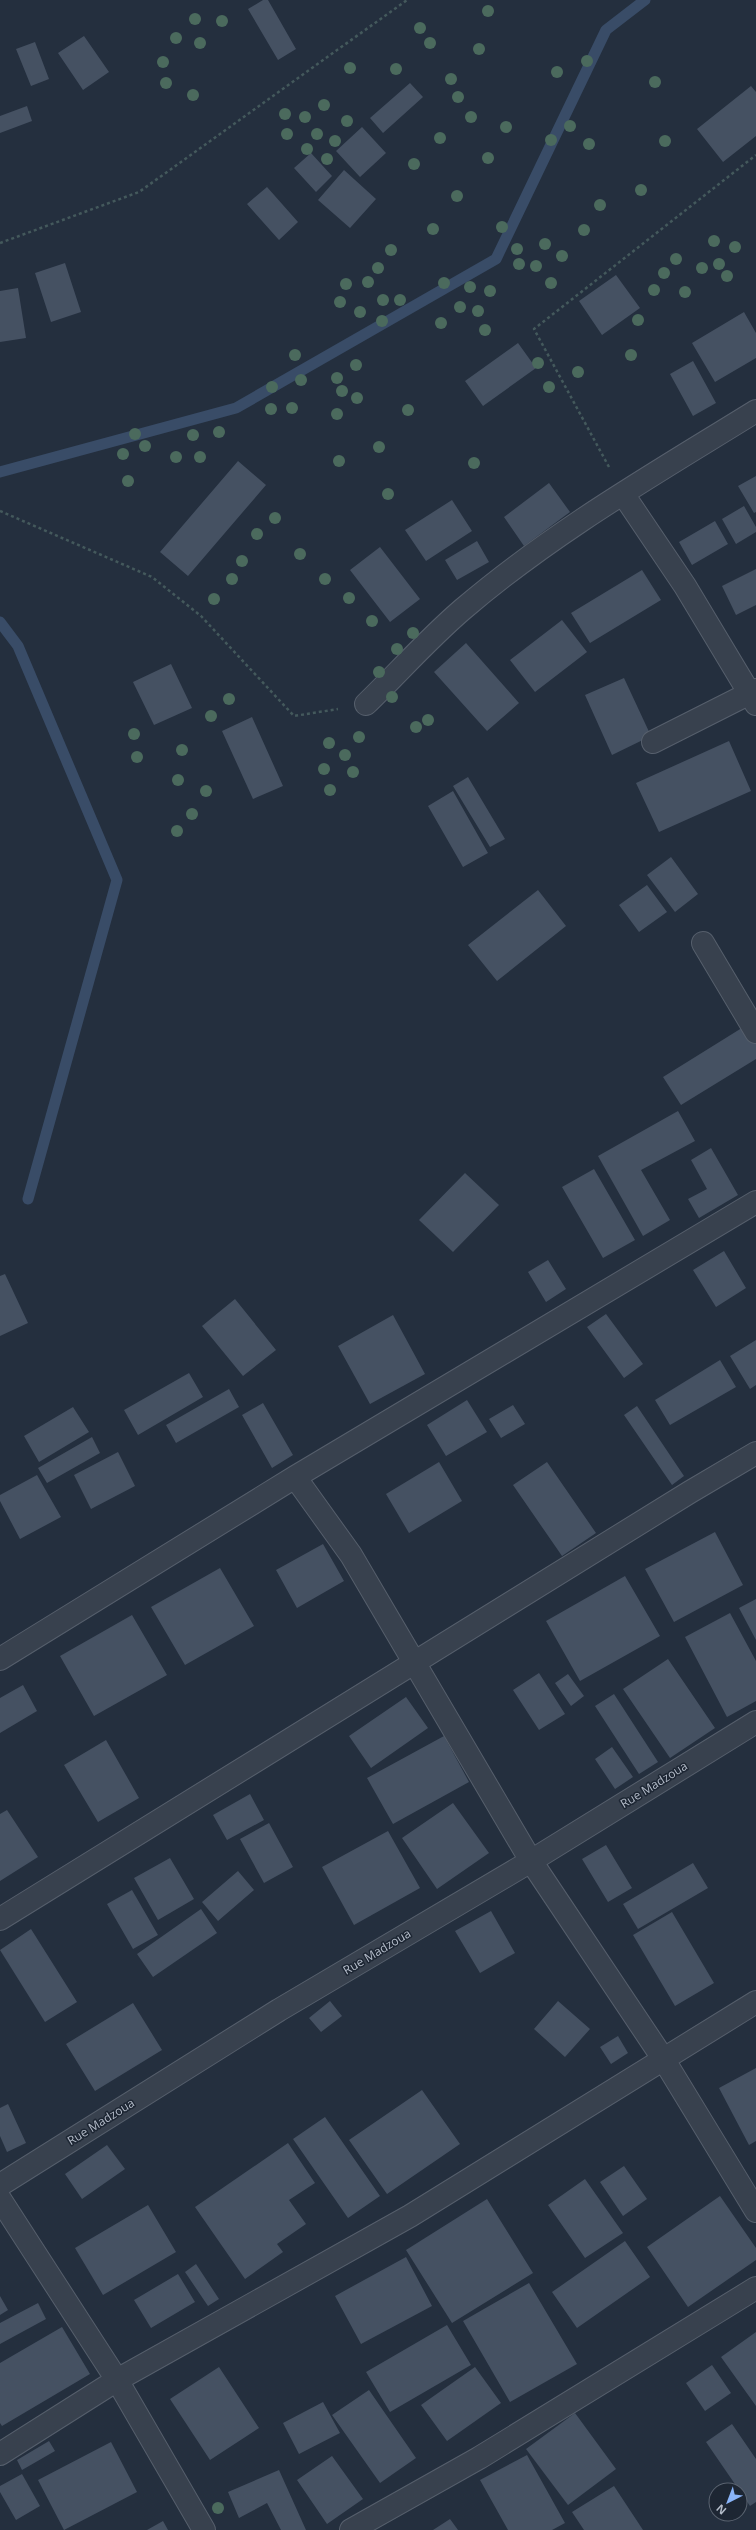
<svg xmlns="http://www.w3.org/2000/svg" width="756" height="2530" viewBox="0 0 756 2530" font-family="'Open Sans',sans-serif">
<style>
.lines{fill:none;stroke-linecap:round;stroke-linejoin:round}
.stream{stroke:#394c67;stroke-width:11}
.building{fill:#455162}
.minor-casing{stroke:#565f6c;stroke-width:24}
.path{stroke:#44595c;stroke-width:2.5;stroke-dasharray:3 3;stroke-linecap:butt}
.minor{stroke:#38414e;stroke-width:22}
.tree{fill:#4b6a5d}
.labels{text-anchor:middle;stroke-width:3;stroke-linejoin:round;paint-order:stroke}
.street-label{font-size:12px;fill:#b4bcc9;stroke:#1d2633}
</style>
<rect width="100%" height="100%" fill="#242f3e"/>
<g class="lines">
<!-- stream -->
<path class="stream" d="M0,472L236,408L496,259L606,30L645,0
M0,622L18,646L117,880L28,1199"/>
</g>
<!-- building -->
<path class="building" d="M263,0H268L296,49L278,60L248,9Z
M84,36L109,72L83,90L58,53Z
M35,42L49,79L31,86L16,49Z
M410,83L423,97L383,133L370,118Z
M751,86L756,92V136L723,162L697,129Z
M27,106L32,121L0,133V116Z
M362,127L386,153L360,177L336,151Z
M311,153L332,176L316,192L294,168Z
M344,170L376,199L350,228L318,200Z
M267,187L298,222L279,240L247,204Z
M65,263L81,312L51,322L35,273Z
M616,275L640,308L602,335L579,301Z
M18,288L26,338L0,342V291Z
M744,312L756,333V358L715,382L692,343Z
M518,343L536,368L483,406L465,381Z
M693,361L716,403L693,416L670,374Z
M238,461L266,485L188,576L160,552Z
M756,476V512L754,513L738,486Z
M549,483L570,512L524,546L504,517Z
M452,500L472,531L426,561L405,530Z
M744,506L756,527V532L736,544L722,519Z
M715,521L728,544L692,565L679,542Z
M477,541L489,562L457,580L445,560Z
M380,547L420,599L390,622L350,570Z
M756,569V605L736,615L722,586Z
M642,570L661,600L590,643L571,613Z
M562,620L587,652L535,692L510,660Z
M466,643L519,703L487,731L434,672Z
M171,664L192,708L154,725L133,682Z
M624,678L651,736L612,755L585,695Z
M252,717L283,786L253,799L222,731Z
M729,741L751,791L659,832L636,783Z
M468,777L505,839L490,847L453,786Z
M453,791L488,853L463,867L428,806Z
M671,857L698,894L675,912L647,875Z
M647,885L667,912L639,932L619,905Z
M538,890L566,926L497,981L468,945Z
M745,1026L756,1043V1059L681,1105L663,1077Z
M678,1111L695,1141L641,1170L670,1220L643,1236L598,1156Z
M711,1148L738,1195L699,1218L688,1199L707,1189L691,1160Z
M594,1169L635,1240L603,1258L562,1187Z
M465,1173L499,1205L453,1252L419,1220Z
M724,1251L746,1288L716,1307L693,1270Z
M548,1260L566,1289L546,1302L528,1272Z
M5,1274L28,1323L0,1336V1276Z
M235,1299L276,1350L243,1376L202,1326Z
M606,1314L643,1364L624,1378L587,1327Z
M393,1315L425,1374L370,1404L338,1346Z
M756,1340V1385L750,1389L730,1356Z
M720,1360L736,1387L670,1425L655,1400Z
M189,1373L203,1397L138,1435L124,1410Z
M229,1389L239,1407L176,1443L166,1425Z
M467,1400L487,1432L446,1456L427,1425Z
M263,1403L293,1455L272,1468L242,1415Z
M513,1405L525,1424L501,1438L489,1419Z
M637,1406L684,1476L672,1485L624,1415Z
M73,1407L89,1432L39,1462L24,1436Z
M92,1437L100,1453L47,1483L38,1468Z
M118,1452L135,1486L91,1509L74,1475Z
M439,1462L462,1501L409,1533L386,1494Z
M547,1462L596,1533L562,1556L513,1485Z
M37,1475L61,1517L20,1539L0,1501V1495Z
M715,1532L743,1585L674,1622L645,1569Z
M323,1544L344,1581L297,1608L276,1570Z
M220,1568L254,1626L185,1665L151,1607Z
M625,1576L660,1636L580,1681L546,1621Z
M756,1599V1640L739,1608Z
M730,1613L756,1661V1701L727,1717L685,1637Z
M132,1615L167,1675L94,1716L60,1656Z
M668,1659L715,1728L670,1758L623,1689Z
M539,1673L565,1714L539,1730L513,1690Z
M568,1674L584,1696L571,1706L555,1683Z
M23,1685L37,1711L0,1733V1698Z
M614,1694L658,1762L639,1774L595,1706Z
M406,1697L428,1728L371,1768L349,1736Z
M444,1736L469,1782L393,1824L367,1778Z
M106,1740L139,1798L98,1822L64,1765Z
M612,1747L633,1777L615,1789L595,1759Z
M250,1794L264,1820L227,1840L213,1815Z
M453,1803L489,1853L437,1889L402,1838Z
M7,1810L38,1857L0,1881V1814Z
M269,1823L293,1867L264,1883L240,1839Z
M388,1831L420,1888L354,1925L322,1867Z
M606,1845L632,1888L608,1902L582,1859Z
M170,1858L194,1899L158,1920L134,1878Z
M693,1863L708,1888L638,1929L623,1904Z
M238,1871L254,1890L218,1921L202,1902Z
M132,1890L158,1935L133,1949L107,1904Z
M201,1909L217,1933L153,1977L137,1954Z
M491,1911L515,1953L480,1973L455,1931Z
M672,1912L714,1983L675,2006L633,1935Z
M31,1929L77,2002L45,2022L0,1950Z
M330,2001L342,2016L321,2032L309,2018Z
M558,2001L590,2029L565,2057L534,2029Z
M133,2003L162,2050L95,2091L66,2044Z
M618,2036L628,2053L611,2064L600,2047Z
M756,2068V2141L749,2145L719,2088Z
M422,2090L460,2144L387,2194L349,2140Z
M8,2104L26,2143L7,2152L0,2136V2108Z
M325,2117L380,2196L348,2218L293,2139Z
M288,2143L315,2183L289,2200L306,2224L277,2244L283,2252L245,2279L195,2207Z
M107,2145L125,2169L82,2199L65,2174Z
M624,2166L647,2199L623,2216L600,2182Z
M585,2179L623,2233L585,2258L548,2205Z
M720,2196L756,2248V2260L688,2307L647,2247Z
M487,2199L533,2273L452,2323L406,2250Z
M148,2205L176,2252L103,2295L75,2248Z
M625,2241L650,2277L577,2328L552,2292Z
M406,2257L432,2306L361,2344L335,2296Z
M196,2264L219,2299L208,2306L185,2272Z
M178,2274L195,2302L151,2328L134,2300Z
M529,2283L577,2364L510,2402L463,2321Z
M0,2296L8,2310L0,2315Z
M38,2303L46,2319L0,2344V2323Z
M447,2325L471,2365L390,2412L366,2372Z
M62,2327L90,2374L2,2426L0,2423V2363Z
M756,2332V2406L721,2357Z
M712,2365L731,2393L705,2411L686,2383Z
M219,2367L259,2428L210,2460L170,2399Z
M475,2367L501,2403L447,2441L421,2405Z
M369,2390L416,2458L380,2483L332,2415Z
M323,2402L340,2433L299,2454L283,2423Z
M575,2413L616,2469L568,2505L526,2449Z
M732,2424L756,2459V2502L750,2506L706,2442Z
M49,2441L55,2451L22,2470L17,2460Z
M111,2442L137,2492L64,2530L38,2480Z
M527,2455L565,2523L552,2530H508L480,2480Z
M332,2456L363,2499L327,2524L297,2480Z
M279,2470L306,2530H281L267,2503L239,2518L228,2492Z
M22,2474L40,2506L16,2520L0,2492V2486Z
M614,2486L643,2530H584L572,2512Z
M450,2519L458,2530H433Z
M163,2521L168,2530H147Z"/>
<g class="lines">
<defs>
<path id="minor" d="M623,494L685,586L756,704
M366,704C398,673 429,638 463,609C553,532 656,473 756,411
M653,742L756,690
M703,943L756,1032
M295,1477L351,1555L531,1861L664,2060L756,2211
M0,1659L295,1477L756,1202
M0,1919L690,1492L756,1453
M0,2185L279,2010L531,1861L756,1722
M0,2199L117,2380L204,2530
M0,2454L117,2380L410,2216L756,2002
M351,2530L479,2458L756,2288"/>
</defs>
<!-- minor casing -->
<use href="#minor" class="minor-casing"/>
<!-- path -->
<path class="path" d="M0,243L139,192L407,0
M609,467L534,329L756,155
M0,511L152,577L201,616L294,716L338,709"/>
<!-- minor -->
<use href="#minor" class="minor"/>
</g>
<!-- trees -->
<g class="tree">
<circle cx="488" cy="11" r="6"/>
<circle cx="195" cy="19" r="6"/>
<circle cx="222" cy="21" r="6"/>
<circle cx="420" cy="28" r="6"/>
<circle cx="176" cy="38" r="6"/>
<circle cx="200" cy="43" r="6"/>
<circle cx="430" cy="43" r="6"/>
<circle cx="479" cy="49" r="6"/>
<circle cx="587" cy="61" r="6"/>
<circle cx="163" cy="62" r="6"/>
<circle cx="350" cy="68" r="6"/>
<circle cx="396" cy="69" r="6"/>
<circle cx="557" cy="72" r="6"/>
<circle cx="451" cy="79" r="6"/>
<circle cx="655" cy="82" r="6"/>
<circle cx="166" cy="83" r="6"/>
<circle cx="193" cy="95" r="6"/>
<circle cx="458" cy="97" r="6"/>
<circle cx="324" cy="105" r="6"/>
<circle cx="285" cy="114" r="6"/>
<circle cx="305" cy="117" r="6"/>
<circle cx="471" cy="117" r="6"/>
<circle cx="347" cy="121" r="6"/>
<circle cx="570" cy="126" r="6"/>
<circle cx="506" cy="127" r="6"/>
<circle cx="287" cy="134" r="6"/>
<circle cx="317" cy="134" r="6"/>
<circle cx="440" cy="138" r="6"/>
<circle cx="551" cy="140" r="6"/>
<circle cx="335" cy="141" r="6"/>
<circle cx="665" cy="141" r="6"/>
<circle cx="589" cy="144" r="6"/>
<circle cx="307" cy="149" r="6"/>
<circle cx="488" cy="158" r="6"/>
<circle cx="327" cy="159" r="6"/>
<circle cx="414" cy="164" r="6"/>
<circle cx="641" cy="190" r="6"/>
<circle cx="457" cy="196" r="6"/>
<circle cx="600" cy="205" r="6"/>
<circle cx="502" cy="227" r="6"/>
<circle cx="433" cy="229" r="6"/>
<circle cx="584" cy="230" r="6"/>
<circle cx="714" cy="241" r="6"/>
<circle cx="545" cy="244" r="6"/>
<circle cx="735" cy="247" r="6"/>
<circle cx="517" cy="249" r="6"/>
<circle cx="391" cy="250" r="6"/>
<circle cx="562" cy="256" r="6"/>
<circle cx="676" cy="259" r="6"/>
<circle cx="519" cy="264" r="6"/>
<circle cx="719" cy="264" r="6"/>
<circle cx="536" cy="266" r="6"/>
<circle cx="378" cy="268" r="6"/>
<circle cx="702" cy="268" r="6"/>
<circle cx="664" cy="273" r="6"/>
<circle cx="727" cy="276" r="6"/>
<circle cx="368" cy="282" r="6"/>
<circle cx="444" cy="283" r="6"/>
<circle cx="551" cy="283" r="6"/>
<circle cx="346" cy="284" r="6"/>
<circle cx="470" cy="287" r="6"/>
<circle cx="654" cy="290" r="6"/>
<circle cx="490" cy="291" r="6"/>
<circle cx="685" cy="292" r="6"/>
<circle cx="383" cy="300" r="6"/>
<circle cx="400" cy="300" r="6"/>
<circle cx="340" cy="302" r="6"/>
<circle cx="460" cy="307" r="6"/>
<circle cx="478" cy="311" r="6"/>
<circle cx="360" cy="312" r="6"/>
<circle cx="638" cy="320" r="6"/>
<circle cx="382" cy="321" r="6"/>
<circle cx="441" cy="323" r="6"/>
<circle cx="485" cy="330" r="6"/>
<circle cx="295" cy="355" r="6"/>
<circle cx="631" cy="355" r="6"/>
<circle cx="538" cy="363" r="6"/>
<circle cx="356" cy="365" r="6"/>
<circle cx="578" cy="372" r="6"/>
<circle cx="337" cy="378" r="6"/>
<circle cx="301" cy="380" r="6"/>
<circle cx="272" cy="387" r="6"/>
<circle cx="549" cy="387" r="6"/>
<circle cx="342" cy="391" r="6"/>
<circle cx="357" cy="398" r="6"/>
<circle cx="292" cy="408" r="6"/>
<circle cx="271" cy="409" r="6"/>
<circle cx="408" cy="410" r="6"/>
<circle cx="337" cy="414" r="6"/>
<circle cx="219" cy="432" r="6"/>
<circle cx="135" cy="434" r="6"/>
<circle cx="193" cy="435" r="6"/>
<circle cx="145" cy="446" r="6"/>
<circle cx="379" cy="447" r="6"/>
<circle cx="123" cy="454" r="6"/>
<circle cx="176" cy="457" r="6"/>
<circle cx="200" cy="457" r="6"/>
<circle cx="339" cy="461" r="6"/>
<circle cx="474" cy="463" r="6"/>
<circle cx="128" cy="481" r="6"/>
<circle cx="388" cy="494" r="6"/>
<circle cx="275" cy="518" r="6"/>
<circle cx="257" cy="534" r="6"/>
<circle cx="300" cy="554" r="6"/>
<circle cx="242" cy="561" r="6"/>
<circle cx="232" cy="579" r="6"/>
<circle cx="325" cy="579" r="6"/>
<circle cx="349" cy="598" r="6"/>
<circle cx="214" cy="599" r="6"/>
<circle cx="372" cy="621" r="6"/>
<circle cx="413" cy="633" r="6"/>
<circle cx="397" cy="649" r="6"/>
<circle cx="379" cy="672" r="6"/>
<circle cx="392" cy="697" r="6"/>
<circle cx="229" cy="699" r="6"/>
<circle cx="211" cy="716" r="6"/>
<circle cx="428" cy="720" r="6"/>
<circle cx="416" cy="727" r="6"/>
<circle cx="134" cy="734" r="6"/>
<circle cx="359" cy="737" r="6"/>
<circle cx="329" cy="743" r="6"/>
<circle cx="182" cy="750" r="6"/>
<circle cx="345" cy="755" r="6"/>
<circle cx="137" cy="757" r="6"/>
<circle cx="324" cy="769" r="6"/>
<circle cx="353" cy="772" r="6"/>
<circle cx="178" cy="780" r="6"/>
<circle cx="330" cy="790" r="6"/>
<circle cx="206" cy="791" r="6"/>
<circle cx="192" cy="814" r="6"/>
<circle cx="177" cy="831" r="6"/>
<circle cx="218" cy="2508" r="6"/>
</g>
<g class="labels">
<!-- street labels -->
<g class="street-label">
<text transform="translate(654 1785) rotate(-32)" y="4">Rue Madzoua</text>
<text transform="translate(377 1952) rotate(-31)" y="4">Rue Madzoua</text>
<text transform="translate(101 2122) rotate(-32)" y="4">Rue Madzoua</text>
</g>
</g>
<!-- north arrow -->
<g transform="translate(728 2502) rotate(222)"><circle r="19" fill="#1d2633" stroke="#59626f"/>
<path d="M0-3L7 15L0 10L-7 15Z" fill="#8ab4f8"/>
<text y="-6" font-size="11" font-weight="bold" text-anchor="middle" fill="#b4bcc9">N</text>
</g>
</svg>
